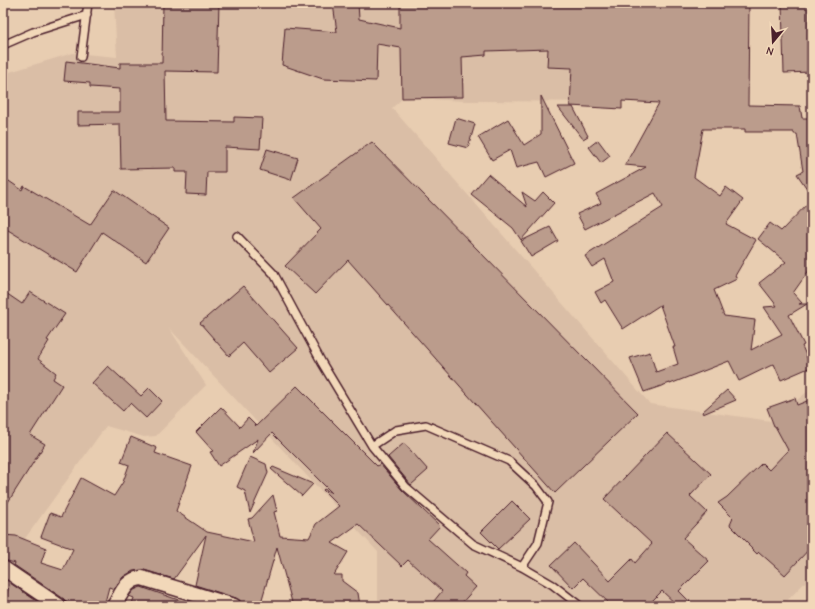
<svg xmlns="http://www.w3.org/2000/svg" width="815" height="609" viewBox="0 0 815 609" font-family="'Comic Neue',sans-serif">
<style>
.built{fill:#dabea6}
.building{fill:#bb9c8c;stroke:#4a1f2b}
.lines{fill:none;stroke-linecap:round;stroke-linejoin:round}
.lane-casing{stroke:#4a1f2b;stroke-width:10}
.street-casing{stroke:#4a1f2b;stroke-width:17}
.lane{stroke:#f2d8b9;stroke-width:7}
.street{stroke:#f2d8b9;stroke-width:14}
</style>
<rect width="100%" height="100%" fill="#e8cdb1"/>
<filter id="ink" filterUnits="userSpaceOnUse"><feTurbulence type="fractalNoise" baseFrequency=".025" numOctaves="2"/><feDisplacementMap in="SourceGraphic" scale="8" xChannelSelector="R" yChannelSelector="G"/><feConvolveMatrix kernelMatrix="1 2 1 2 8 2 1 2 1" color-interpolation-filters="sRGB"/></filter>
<g filter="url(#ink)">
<!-- built -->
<path class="built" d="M117,3H733L658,138V102L467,101L403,98L392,108L650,404L771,421L812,388V575L782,606H378V552L169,328L206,385L156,436L144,437L106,426L24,540H3V74L73,53L117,57L114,4Z"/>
<!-- building -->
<path class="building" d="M163,3H219L217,72L165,71L166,121L234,122V117L262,118L260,149L225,147V172H207L206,195L186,194L187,172H175V168L121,169L120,124L78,125V112H120V89L90,87V83L64,81L66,61L120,68V63H162Z
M343,3H358L359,19L400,28V3H749L748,105L800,106L802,118H812V196L797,174L803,171L797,134H794V132H745V129H703L694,177L720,196L726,187L743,200L726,224L756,240L735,276L737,279L714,290L724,316L755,320L751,350L782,334L764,307L777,306L759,283L786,262L758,239L770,223L781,231L812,199V266L793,293L802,303L799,304H807L789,315L804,345L802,346L811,367L781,380L774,364L739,381L729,361L670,384V383L644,392L630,358L650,352L656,372L678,364L673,347H675L660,305L623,329L605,300L601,303L595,292L614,282L605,259L592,267L585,256L663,207L655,193L585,229L577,214L601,203L596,194L646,167L625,165L659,103L622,101V109L570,106L572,68L547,67L548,49L486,51V55L462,57L463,97L402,98L401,48L377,44L376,81L323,79L282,65L285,28L337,32L333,4Z
M782,3H809V30H812V72L784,73Z
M541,96L574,163L546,177L539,162L516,168L510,150L492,160L478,137L508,119L524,145L541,134Z
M558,107H573L588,136L583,139Z
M456,118L475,124L468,148L449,143Z
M598,140L610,156L601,163L589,147Z
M372,142L638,413L555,493L348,260L315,294L285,266L321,229L294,198Z
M267,149L298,158L291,180L260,170Z
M488,174L527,207L522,192L535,201L543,192L554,203L521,240L513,228L471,194Z
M3,177L22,190L24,186L90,225L114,190L169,228L146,262L102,232L77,272L3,227Z
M550,227L558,241L531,257L521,241Z
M243,286L298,348L269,373L243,343L229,356L200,323Z
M3,291L22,304L30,292L65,314L47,340L49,341L38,359L56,373L53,379L62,385L30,435L45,444L3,510Z
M108,366L141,396L149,388L162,401L146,418L130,403L123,411L92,383Z
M297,386L377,466L380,464L402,490L440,526L428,539L466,573L464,576L476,587L459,606H430L442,591L408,560L402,566L358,524L332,543L348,552L334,575H342V581L358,593L360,606H293L277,547L260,606H242L240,601L236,598L195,585L206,535L174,579L144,570L133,571L123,577L114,589L109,587L104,606H78L67,603L64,599L14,565L15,563L3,560V535L16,536L46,548L41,563L63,570L73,549L41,537L50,513L61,517L81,478L114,496L123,482L129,465L121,462L131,437L157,448L155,453L192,466L176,511L207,532L254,542L248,519L252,518L273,495L277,511L274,512L280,536L309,538L316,524L339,506L323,490L324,489L332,493L272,433L253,453L258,439L219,466L210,452L213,451L196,432L221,407L240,427L248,418L256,426Z
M727,390L736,400L703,414L702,412Z
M795,398L797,405L812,399V546L785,575L759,552L757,554L748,545L749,544L730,525L733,518L718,503L727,497L762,463L769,470L788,450L775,426H774L767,408Z
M667,433L711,474L690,496L707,512L683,538L709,561L679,591L694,606H678L662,591L647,606H612L583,578L573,588L551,565L574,543L610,581L632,559L635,563L652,544L604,499Z
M404,443L428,470L411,485L388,457Z
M250,457L266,464L268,473L250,513L245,491L237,487Z
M273,467L313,484L302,496L271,469Z
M512,501L530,519L498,549L481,532Z
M10,583L44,606H3Z
M141,587L190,604L191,602L205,606H131L134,598L129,596L134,590Z"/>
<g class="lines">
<defs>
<path id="lane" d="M3,45L33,32L87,15
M81,57L88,3
M237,236L274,274L322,363L372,446L406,487L473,544L522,567L553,585L580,606
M372,446L396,430L426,425L509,461L536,486L548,502L538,543L522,567"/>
<path id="street" d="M3,568L59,606
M114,606C122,593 126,579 142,578L234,606"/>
</defs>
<!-- lane casing -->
<use href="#lane" class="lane-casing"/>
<!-- street casing -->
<use href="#street" class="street-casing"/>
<!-- lane -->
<use href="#lane" class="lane"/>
<!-- street -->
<use href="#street" class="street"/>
</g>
</g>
<!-- margin -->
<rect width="815" height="609" fill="none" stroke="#f2d8b9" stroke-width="16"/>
<rect x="8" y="8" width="799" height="593" fill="none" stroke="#4a1f2b" stroke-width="1.5" filter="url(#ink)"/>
<!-- north arrow -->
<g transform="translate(773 42) rotate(198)" stroke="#f2d8b9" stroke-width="3" paint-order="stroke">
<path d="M0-3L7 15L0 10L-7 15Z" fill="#4a1f2b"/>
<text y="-6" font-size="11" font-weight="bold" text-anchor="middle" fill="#4a1f2b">N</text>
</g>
</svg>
